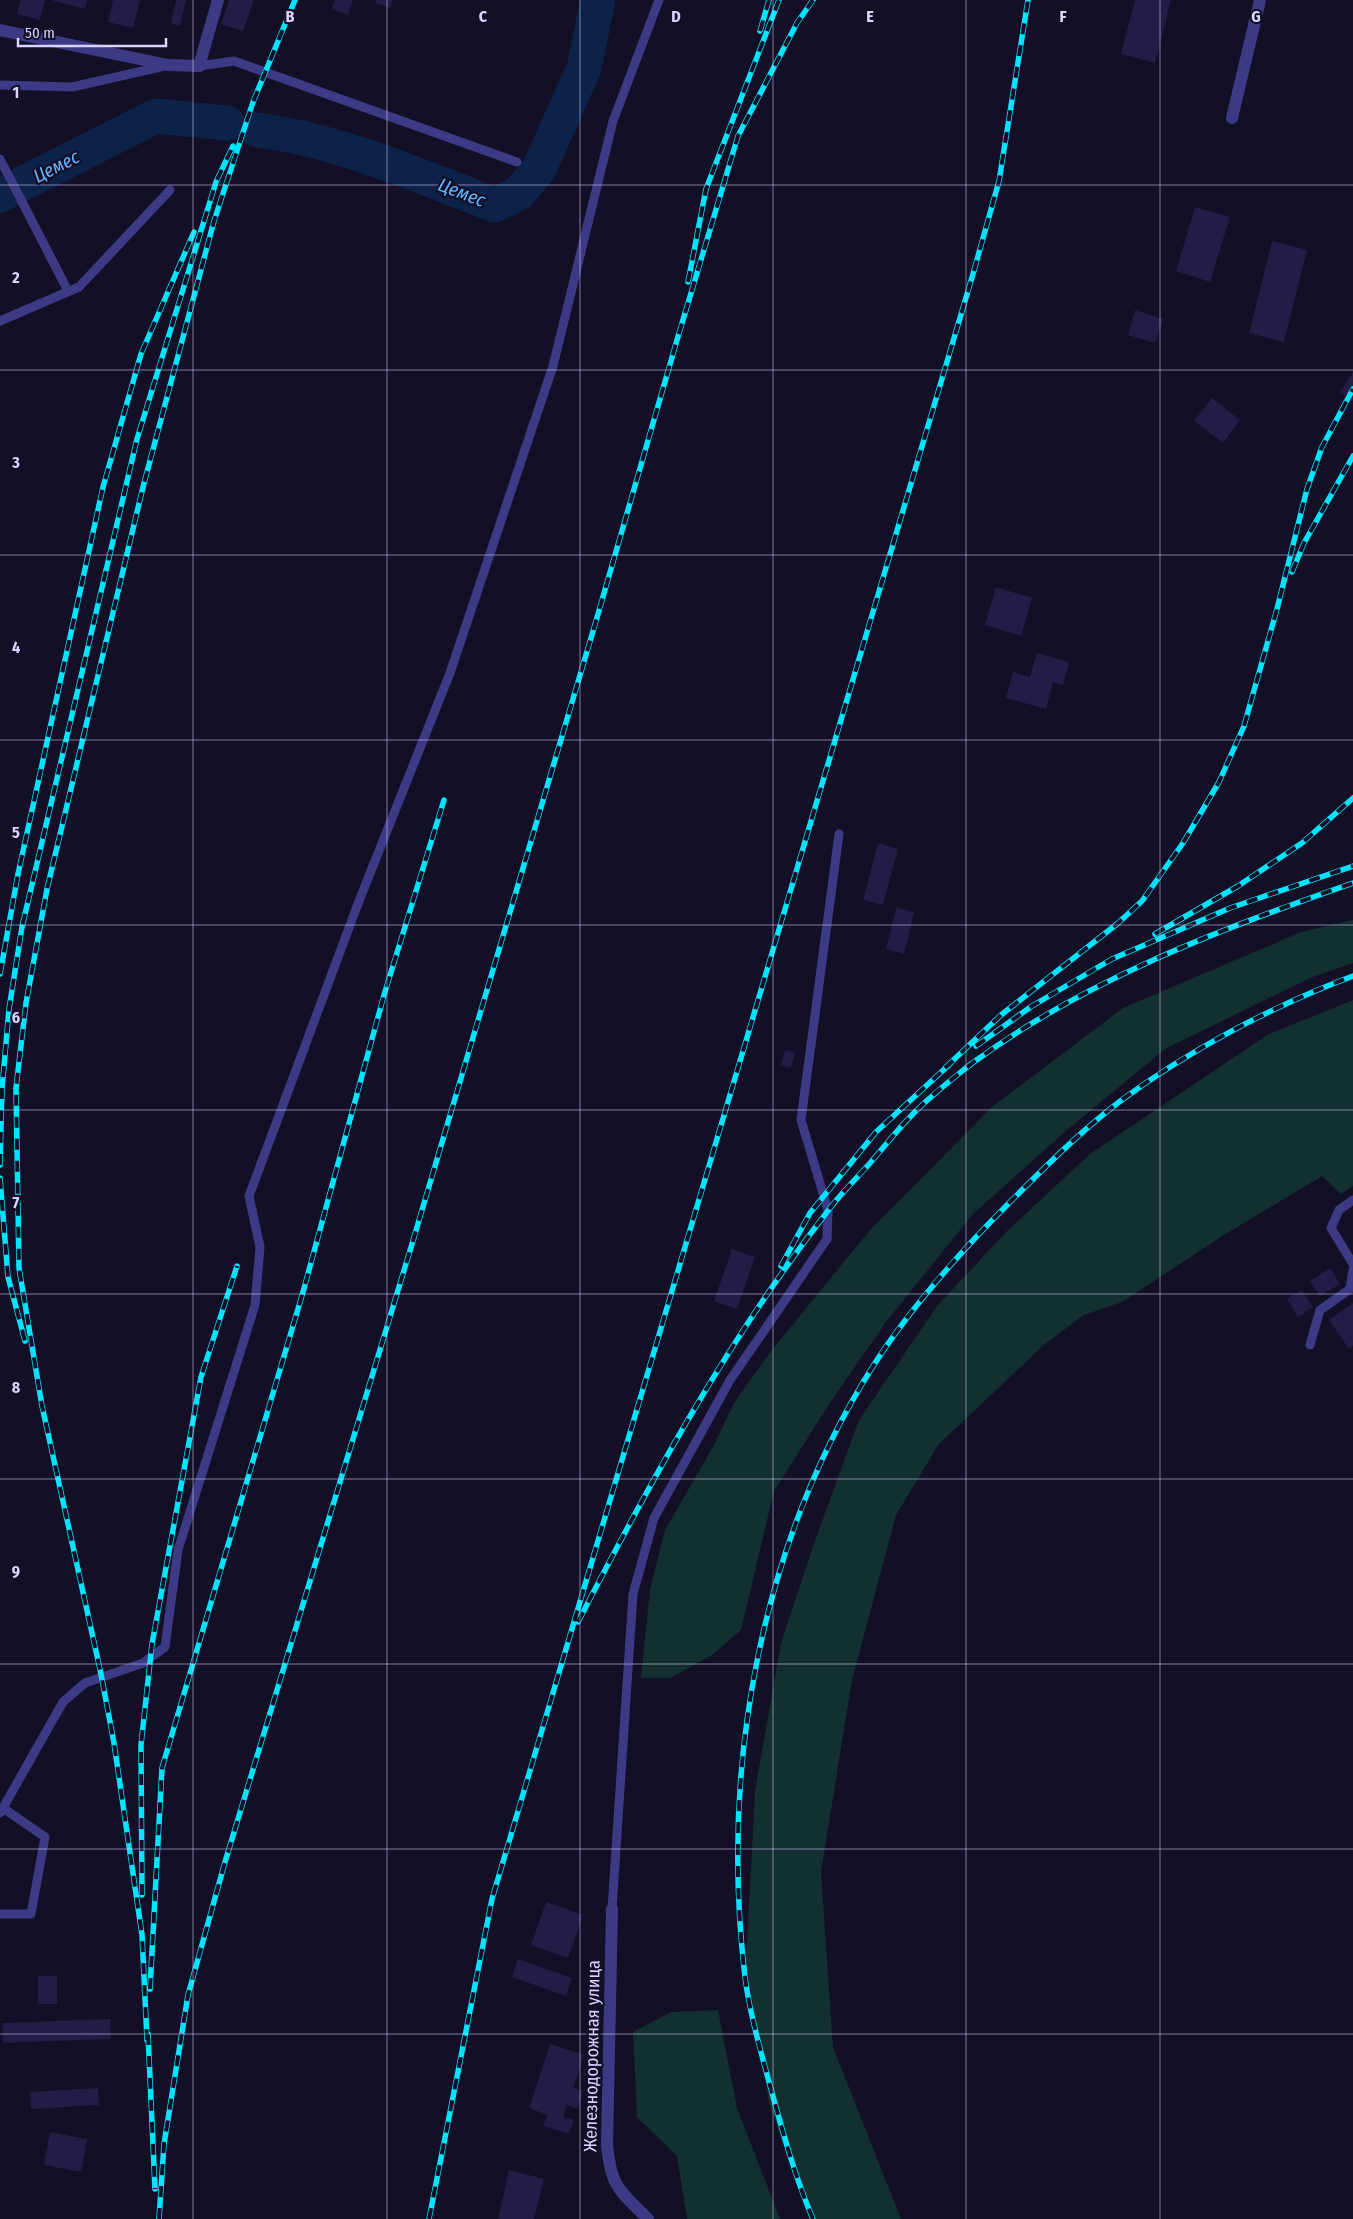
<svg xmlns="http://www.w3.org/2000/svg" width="1353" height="2219" viewBox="0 0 1353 2219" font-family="'Fira Sans Condensed',sans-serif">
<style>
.green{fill:#12302f}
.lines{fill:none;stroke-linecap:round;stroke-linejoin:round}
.river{stroke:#0c2248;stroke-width:35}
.building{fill:#241b47}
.service{stroke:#3d3a85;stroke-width:9}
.minor{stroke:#3d3a85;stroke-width:12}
.rail-casing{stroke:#00e5ff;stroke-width:5.5}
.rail{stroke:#130f26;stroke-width:4;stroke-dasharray:11;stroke-linecap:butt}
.grid{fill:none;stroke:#d9d4ff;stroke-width:1;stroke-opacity:0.55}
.labels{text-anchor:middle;stroke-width:4.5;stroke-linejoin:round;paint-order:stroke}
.street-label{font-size:18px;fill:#d9d4ff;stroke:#130f26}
.water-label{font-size:19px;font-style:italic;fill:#62b6ff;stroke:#130f26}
.grid-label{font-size:16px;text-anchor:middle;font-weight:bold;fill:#d9d4ff;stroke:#130f26;stroke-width:4.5;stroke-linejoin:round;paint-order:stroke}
</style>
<rect width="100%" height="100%" fill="#130f26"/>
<!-- green -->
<path class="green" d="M1353,920V963L1310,978L1165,1049L1067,1130L973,1214L886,1322L832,1400L774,1491L741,1630L712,1655L670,1678H641L650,1590L665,1530L714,1445L734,1403L771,1351L870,1230L993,1106L1123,1008L1301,932Z
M1353,1000V1186L1341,1194L1322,1176L1227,1233L1122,1302L1084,1315L1045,1344L939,1444L896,1515L852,1680L821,1872L833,2047L901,2219H809L769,2103L746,1961L755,1791L781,1643L816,1538L859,1420L937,1306L1007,1231L1090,1154L1269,1034Z
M718,2010L737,2108L780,2219H687L677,2156L637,2117L633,2032L671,2012Z"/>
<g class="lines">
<!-- river -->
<path class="river" d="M258,130C337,140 420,176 495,205L519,193L539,169L584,68L598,0
M0,195L156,116L227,123"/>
</g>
<!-- building -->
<path class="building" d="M20,0H45L40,20L17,14Z
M51,0H87L85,9Z
M113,0H140L133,28L108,22Z
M176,0H186L180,26L171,23Z
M229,0H254L243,31L221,24Z
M335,0H353L348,15L332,9Z
M376,0H393L390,8L375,3Z
M1135,0H1171L1155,63L1121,54Z
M1195,207L1230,217L1210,282L1176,271Z
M1272,241L1307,250L1284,342L1249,333Z
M1135,310L1163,319L1155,343L1128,335Z
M1353,372V400L1340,392Z
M1212,398L1240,420L1223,443L1194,421Z
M996,587L1032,598L1021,636L985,625Z
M1037,653L1069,662L1063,685L1053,682L1046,709L1006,698L1013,672L1030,677Z
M878,843L898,849L883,905L863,900Z
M896,908L914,912L904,954L886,949Z
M785,1050L795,1052L791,1068L781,1065Z
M732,1249L755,1257L737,1309L714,1301Z
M1330,1268L1340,1284L1320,1296L1310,1281Z
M1302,1290L1313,1307L1298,1317L1287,1299Z
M1353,1303V1346L1349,1349L1329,1320Z
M546,1902L583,1915L568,1958L531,1945Z
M518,1959L572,1978L566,1996L512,1977Z
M38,1976H57V2004H38Z
M110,2019L111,2039L3,2043L2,2023Z
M550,2044L584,2055L573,2088L583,2091L578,2109L567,2105L563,2117L574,2120L569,2134L543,2126L547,2115L529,2108Z
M98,2088L99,2105L31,2109L30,2092Z
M50,2132L87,2139L81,2172L44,2165Z
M509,2170L544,2179L534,2219H498Z"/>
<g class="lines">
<!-- service -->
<path class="service" d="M199,66L234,61L517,162
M0,85L72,87L165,66
M0,159L68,291
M0,321L79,287L170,190
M1353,1200L1339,1210L1331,1228L1353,1264
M1310,1345L1320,1310L1350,1289L1353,1270
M0,1813L63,1702L85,1683L143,1663L165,1647L178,1550L255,1305L260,1247L249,1196L359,901L450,673L553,366L613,121L659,0
M612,1909L633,1594L654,1518L730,1380L827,1239L828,1210L801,1120L839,834
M0,1914H31L45,1837L3,1808"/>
<!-- minor -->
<path class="minor" d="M0,30L168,65L199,66L218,0
M1232,118L1260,0
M612,1909L607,2145C611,2187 619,2190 648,2219"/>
<defs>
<path id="rail" d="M760,31L769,0
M688,282L706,189L779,0
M1292,572L1304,543L1353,456
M1155,934L1238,886L1302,843L1353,798
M0,974L18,874L103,487L141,354L194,232
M976,1046L1032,1006L1112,959L1230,908L1353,866
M945,1068L1001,1015L1117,924L1142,901L1183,843L1219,782L1244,726L1277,609L1307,489L1322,447L1353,389
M0,1165L2,1089L9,1009L22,927L137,439L216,182L233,146
M0,1178L8,1277L25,1341
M781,1266L810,1213L876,1132L950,1064
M578,1622C651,1480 729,1338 827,1212C840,1194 857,1178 871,1162C885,1146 897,1130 912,1115C929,1097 951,1080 971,1064C1085,980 1220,929 1353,883
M142,1895L141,1745L152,1644L201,1377L237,1266
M150,1989L162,1768L303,1292L384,995L444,800
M148,2034L155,2189
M147,2040L142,1935L114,1743L101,1674L42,1406L19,1268L16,1088L26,1003L47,889L143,487L214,221L253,102L295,0
M159,2219L164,2144L188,1995L225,1862L412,1244L596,621L677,340L738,136L797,23L813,0
M429,2219L492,1899L973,274L999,181L1028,0
M813,2219C795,2177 783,2133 771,2089C761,2052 750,2015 745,1977C720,1767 760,1543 875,1363C914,1303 962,1250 1012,1200C1046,1166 1081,1131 1119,1102C1186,1052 1274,1005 1353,976"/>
</defs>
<!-- rail casing -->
<use href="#rail" class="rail-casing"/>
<!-- rail -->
<use href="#rail" class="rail"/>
</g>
<!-- grid -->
<path class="grid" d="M193,0V2219M387,0V2219M580,0V2219M773,0V2219M966,0V2219M1160,0V2219M0,185H1353M0,370H1353M0,555H1353M0,740H1353M0,925H1353M0,1110H1353M0,1294H1353M0,1479H1353M0,1664H1353M0,1849H1353M0,2034H1353"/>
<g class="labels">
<!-- street labels -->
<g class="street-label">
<text transform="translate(592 2056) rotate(-89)" y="6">Железнодорожная улица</text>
</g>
<!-- water labels -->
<g class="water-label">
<text transform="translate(56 166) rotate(-27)" y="7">Цемес</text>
<text transform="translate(462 192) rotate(21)" y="7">Цемес</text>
</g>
</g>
<g class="grid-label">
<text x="290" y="22">B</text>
<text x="483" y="22">C</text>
<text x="676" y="22">D</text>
<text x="870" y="22">E</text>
<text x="1063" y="22">F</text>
<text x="1256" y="22">G</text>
<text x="16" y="98">1</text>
<text x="16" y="283">2</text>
<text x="16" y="468">3</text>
<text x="16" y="653">4</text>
<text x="16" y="838">5</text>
<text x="16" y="1023">6</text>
<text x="16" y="1208">7</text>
<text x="16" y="1393">8</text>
<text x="16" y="1577">9</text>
</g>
<!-- scale -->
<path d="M18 38v8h148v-8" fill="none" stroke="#d9d4ff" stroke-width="2.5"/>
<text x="25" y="38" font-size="15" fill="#d9d4ff" stroke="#130f26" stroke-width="4" paint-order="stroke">50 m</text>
</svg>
